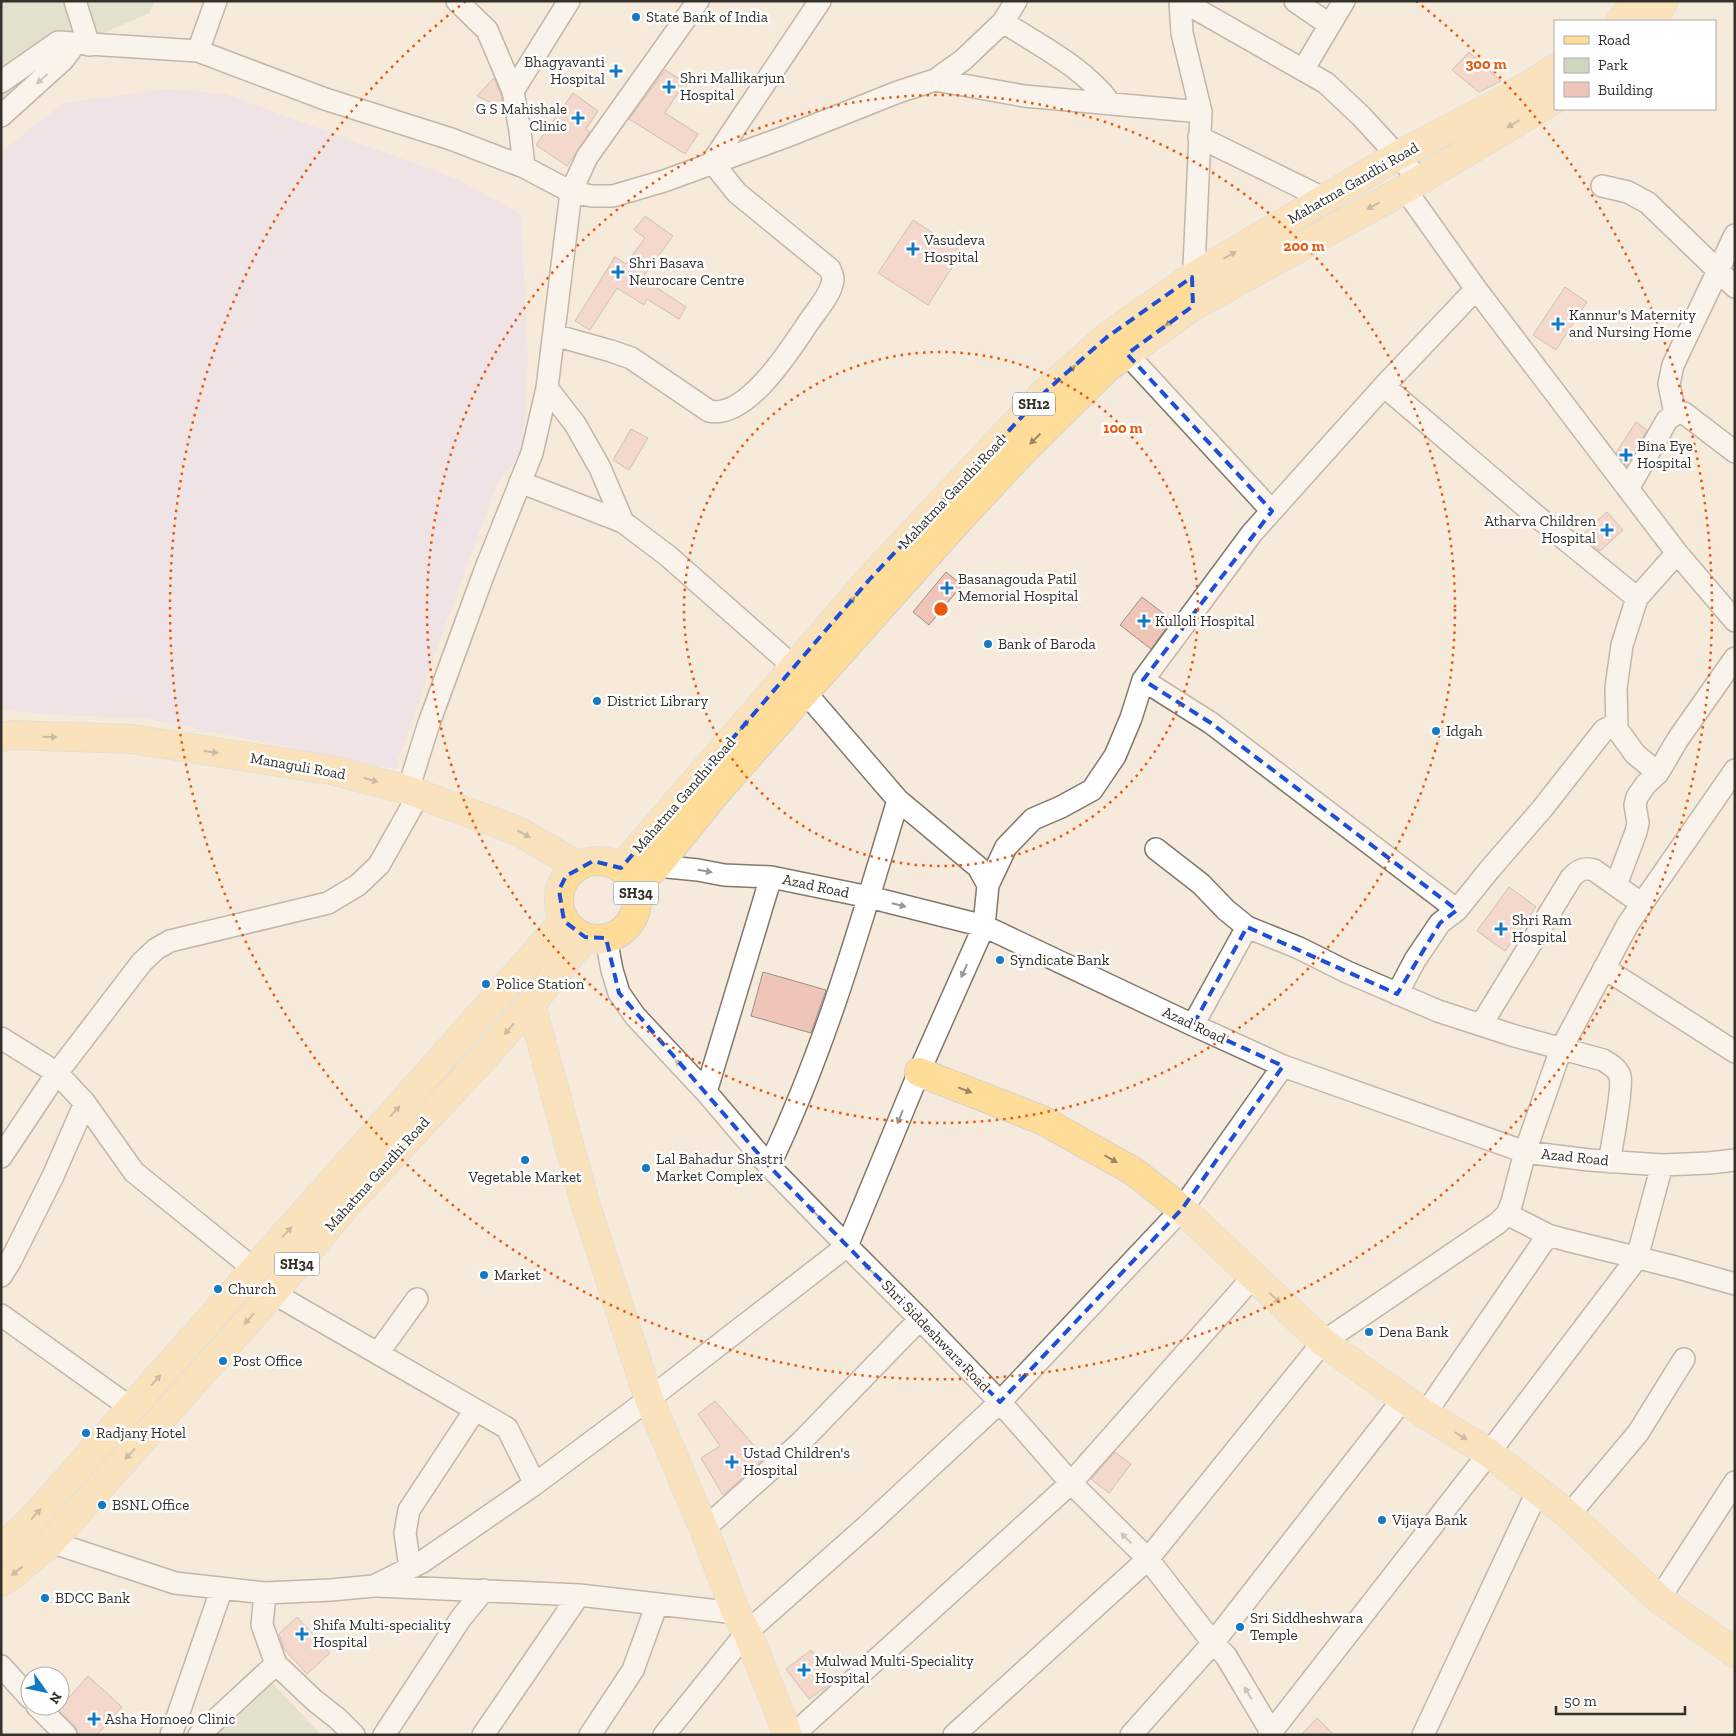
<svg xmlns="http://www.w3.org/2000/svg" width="1736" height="1736" viewBox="0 0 1736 1736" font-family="'Zilla Slab',serif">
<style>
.education{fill:#e8dcf1}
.green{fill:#cdd6bf}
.building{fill:#efc4b9;stroke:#9f8d88}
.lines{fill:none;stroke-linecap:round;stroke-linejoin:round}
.minor-casing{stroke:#82786b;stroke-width:24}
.major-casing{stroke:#d2d1d0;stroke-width:30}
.minor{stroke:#fff;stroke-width:21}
.major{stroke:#ffdc97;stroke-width:28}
.oneway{fill:#9a9894}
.oneway2{fill:#9a8660}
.marked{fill:none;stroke:#1d4ed8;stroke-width:4;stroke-dasharray:10 6;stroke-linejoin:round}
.ring{fill:none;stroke:#e8590c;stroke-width:2.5;stroke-dasharray:2.5 5}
.poi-dot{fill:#1379c4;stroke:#fff;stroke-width:2}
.labels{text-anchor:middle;stroke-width:5;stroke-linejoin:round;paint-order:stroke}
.shield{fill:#fff;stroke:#716e6a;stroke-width:1}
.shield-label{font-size:14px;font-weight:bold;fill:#34302a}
.poi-label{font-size:15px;fill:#34302a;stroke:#fff;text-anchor:start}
.street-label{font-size:15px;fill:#34302a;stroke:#fff}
.centre{fill:#e8590c;stroke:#fff;stroke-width:2.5}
.ring-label{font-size:15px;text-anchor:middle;font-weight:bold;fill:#e8590c;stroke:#fff;stroke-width:5;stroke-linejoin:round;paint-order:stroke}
</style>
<rect width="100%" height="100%" fill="#f5eadb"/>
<!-- education -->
<path class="education" d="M167,89L225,94L457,179L521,214L528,360L522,453L497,484L447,620L395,769L143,718L56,715L1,710V152L64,103Z"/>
<!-- green -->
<path class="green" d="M1,1H155L149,13L49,57L1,105Z
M268,1678L321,1735H211Z"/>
<!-- building -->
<path class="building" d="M1469,52L1501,81L1479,92L1452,70Z
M665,70L685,82L665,113L698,134L685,154L629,119Z
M494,78L501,95L503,108L477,96Z
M573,93L598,111L586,129L590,132L567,166L536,145Z
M645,216L673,236L642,278L686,307L679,319L647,299L644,305L617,288L590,330L575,321L615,257L626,264L645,238L634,230Z
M913,220L962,252L928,305L878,273Z
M1565,287L1587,302L1556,350L1533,335Z
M1636,422L1647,430L1627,466L1616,453Z
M631,429L648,438L629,470L613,460Z
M1607,512L1623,530L1600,551L1581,536Z
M946,572L962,585L929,625L913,612Z
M1142,597L1172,620L1151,649L1120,625Z
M1509,887L1536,907L1505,951L1477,931Z
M763,972L826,990L811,1033L751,1016Z
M715,1401L765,1458L723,1495L701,1458L720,1446L698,1414Z
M1115,1452L1131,1464L1109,1493L1091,1479Z
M297,1617L330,1653L307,1674L284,1649L279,1634Z
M811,1650L834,1681L809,1699L786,1669Z
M88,1676L122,1707L97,1735H78L75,1726L58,1710Z
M1317,1718L1334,1735H1301Z"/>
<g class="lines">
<defs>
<path id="minor" d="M75,1L89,45
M457,1L487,30L513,91L520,131L524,167
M1180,1L1182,33L1201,112L1193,289
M1182,1L1326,83L1361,116L1420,180
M1295,1L1330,25
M1003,22C1039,45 1085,68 1110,103
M198,51L216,1
M1303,70L1344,1
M935,80L1024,96L1201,112
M1,82L58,42L198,51L325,99L451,139L524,167L571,192L592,196H613L664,181L785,137L898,92L935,80L963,60L1003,22L1016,1
M513,91L569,1
M1,116L63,60L75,44
M1199,137L1325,199
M1602,186L1628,192L1648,203L1735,287
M1405,189L1476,289L1677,553L1735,621
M554,335L611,351L631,358L709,411C746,420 790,350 808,323C816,311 831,295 833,280C833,276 831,272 830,269L737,193L712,162L820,1
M1127,354L1272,511
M1384,386L1534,514L1637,598
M547,388L575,424L600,468L623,522
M1675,414L1669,384L1673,365L1735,235
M520,482L623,522L668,556L794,667
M1628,489L1667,420L1675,414L1684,413L1735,452
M1143,680L1211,723L1457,910
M805,692L898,800L978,867L988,885
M1658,773L1635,754L1617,729L1616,688L1622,645L1637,598L1677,553
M408,790L429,723L484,573L532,453L547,388L571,192L587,157L698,1
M1156,849L1201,884L1226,910L1247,927L1299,948L1347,972L1438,1011L1515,1036L1603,1060C1610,1064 1617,1068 1620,1076C1623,1087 1612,1146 1609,1162
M657,866L698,870L724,875L771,877L869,897L984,926L1193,1025L1283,1066L1525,1152L1589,1160L1662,1165L1709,1163L1735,1160
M1616,885L1636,832L1638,823L1635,805L1637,797L1646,784L1658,773L1678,739L1735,658
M606,938L612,970L619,993L635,1016L706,1092L769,1166L847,1246L920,1319L1000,1402L1071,1483L1148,1559L1213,1643L1226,1656L1273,1735
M1604,968L1735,1052
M1397,994L1415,960L1440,923L1457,910L1490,869L1542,809L1604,730L1617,723
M1193,1025L1247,927
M1481,1025L1571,878C1578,870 1584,867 1594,870L1642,904
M1,1038L57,1073L85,1103L134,1172L254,1269
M706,1092L771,877
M1,1157L57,1073L142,962L156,949L170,941L328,903L358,885L379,865L419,794
M769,1166C825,1050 861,923 898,800
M1507,1214L1548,1235L1566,1240L1675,1267L1735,1284
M1,1276L10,1262L53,1176L85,1103
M273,1293L507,1428L535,1484
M1,1315L131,1408
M378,1353L417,1299
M1425,1414L1548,1235
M1569,1515L1638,1433L1684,1359
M704,1529L800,1443L920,1319
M51,1542L175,1583L265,1593L331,1590L374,1586L422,1562L535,1484L649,1399L847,1246L919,1072L984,926L988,885L1006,847L1033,819L1061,807L1092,790L1115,756L1131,718L1143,680L1252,533L1384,386L1476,289
M410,1568L405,1533L409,1510L475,1410
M378,1586L579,1595L736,1613
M1659,1599L1735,1482
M276,1664L314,1700L338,1719L354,1735
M1,1666L30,1698
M37,1706L66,1735
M171,1735L222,1588
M199,1735L276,1664L262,1625L265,1593
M384,1735L461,1618L484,1590
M483,1735L579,1595
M590,1735L633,1670L657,1604
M664,1735L747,1632L869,1524L1000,1402L1182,1209L1283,1066
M793,1735L1071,1483L1253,1277
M954,1735L1148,1559L1323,1342L1498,1223L1507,1214L1512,1202L1525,1152L1561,1049L1628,924L1735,770
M1131,1735L1213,1643L1404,1398
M1269,1735L1489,1453L1637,1258L1662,1165
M1423,1735L1538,1490"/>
<path id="major" d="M1620,21L1638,1
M1652,21L1664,1
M1,737L12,735L132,739L331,770L408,790L518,831L578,866
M559 900a39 39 0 1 1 78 0a39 39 0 1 1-78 0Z
M621,868L869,580L1045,392L1107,337L1192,277L1397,156L1508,98L1555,69
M634,887L657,866L716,793L805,692L959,520L1026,448L1107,368L1193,306L1405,189L1555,99
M531,1004L585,1203L649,1399L704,1529L736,1613L747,1632L788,1735
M919,1072L1042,1120L1133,1171L1182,1209L1323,1342L1425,1414L1489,1453L1569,1515L1659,1599L1735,1653
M1,1548L29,1523L564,921
M1,1582L13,1574L51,1542L273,1293L346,1205L489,1052L531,1004L585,937"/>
</defs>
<!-- minor casing -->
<use href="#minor" class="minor-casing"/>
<!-- major casing -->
<use href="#major" class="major-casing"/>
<!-- minor -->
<use href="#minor" class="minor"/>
<!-- major -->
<use href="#major" class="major"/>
</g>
<!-- one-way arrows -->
<defs><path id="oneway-solid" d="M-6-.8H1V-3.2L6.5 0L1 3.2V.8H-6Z" transform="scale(1.25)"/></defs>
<g class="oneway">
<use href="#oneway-solid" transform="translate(42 79) rotate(138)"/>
<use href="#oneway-solid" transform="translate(705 871) rotate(10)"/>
<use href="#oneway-solid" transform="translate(899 905) rotate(14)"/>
<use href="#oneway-solid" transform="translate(964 971) rotate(114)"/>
<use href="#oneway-solid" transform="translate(680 1065) rotate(-132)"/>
<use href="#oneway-solid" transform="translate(900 1117) rotate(113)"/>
<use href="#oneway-solid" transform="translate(813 1211) rotate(-134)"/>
<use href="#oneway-solid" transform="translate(869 1269) rotate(-136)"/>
<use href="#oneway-solid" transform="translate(1126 1538) rotate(-135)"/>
<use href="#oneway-solid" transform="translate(1248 1693) rotate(-121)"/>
</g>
<g class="oneway2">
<use href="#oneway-solid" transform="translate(1513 124) rotate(149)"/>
<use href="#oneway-solid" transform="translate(1373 206) rotate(151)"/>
<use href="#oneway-solid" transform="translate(1230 255) rotate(-30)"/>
<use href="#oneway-solid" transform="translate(1171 322) rotate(144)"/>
<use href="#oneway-solid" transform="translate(1070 370) rotate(-42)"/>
<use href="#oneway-solid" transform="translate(1035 439) rotate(136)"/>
<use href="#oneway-solid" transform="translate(850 602) rotate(-49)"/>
<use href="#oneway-solid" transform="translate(744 725) rotate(-49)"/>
<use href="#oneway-solid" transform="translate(50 737) rotate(2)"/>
<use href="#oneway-solid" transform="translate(211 752) rotate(9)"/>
<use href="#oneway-solid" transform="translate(371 780) rotate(15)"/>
<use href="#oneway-solid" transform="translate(524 834) rotate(29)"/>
<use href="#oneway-solid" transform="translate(509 1029) rotate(131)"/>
<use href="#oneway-solid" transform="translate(965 1090) rotate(21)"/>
<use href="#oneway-solid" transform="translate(395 1111) rotate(-48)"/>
<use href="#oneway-solid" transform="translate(1111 1159) rotate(30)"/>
<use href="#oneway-solid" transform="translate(287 1232) rotate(-48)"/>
<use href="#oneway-solid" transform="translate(1275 1298) rotate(44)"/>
<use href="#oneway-solid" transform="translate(249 1319) rotate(132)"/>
<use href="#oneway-solid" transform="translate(156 1380) rotate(-48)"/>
<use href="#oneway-solid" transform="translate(1461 1436) rotate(31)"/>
<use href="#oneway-solid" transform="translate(130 1454) rotate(132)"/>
<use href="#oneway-solid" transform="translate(36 1514) rotate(-48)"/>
<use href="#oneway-solid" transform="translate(17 1571) rotate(142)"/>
</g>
<!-- marked area -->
<path d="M0 0H1736V1736H0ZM1192,277L1193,306L1127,354L1272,511L1143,680L1211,723L1457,910L1440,923L1397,994L1247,927L1193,1025L1283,1066L1182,1209L1000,1402L769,1166L619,993L606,938L585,937L564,921L559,890L566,876L593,861L621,868L869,580L1045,392L1107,337Z" fill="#f5eadb" fill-opacity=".55" fill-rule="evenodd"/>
<path class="marked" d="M1192,277L1193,306L1127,354L1272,511L1143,680L1211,723L1457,910L1440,923L1397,994L1247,927L1193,1025L1283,1066L1182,1209L1000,1402L769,1166L619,993L606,938L585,937L564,921L559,890L566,876L593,861L621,868L869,580L1045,392L1107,337Z"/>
<!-- distance rings -->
<g class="ring">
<circle cx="941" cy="609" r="257"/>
<circle cx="941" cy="609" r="514"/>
<path d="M1416 1A771 771 0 1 1 466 1"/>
</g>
<!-- markers -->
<g class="poi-dot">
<circle cx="636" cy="17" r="5"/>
<path d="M613.5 63.5h5v5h5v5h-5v5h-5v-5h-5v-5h5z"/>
<path d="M666.5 79.5h5v5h5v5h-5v5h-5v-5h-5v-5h5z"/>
<path d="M575.5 110.5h5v5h5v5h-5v5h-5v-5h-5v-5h5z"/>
<path d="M910.5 241.5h5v5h5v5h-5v5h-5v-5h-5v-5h5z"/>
<path d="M615.5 264.5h5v5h5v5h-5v5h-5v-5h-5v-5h5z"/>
<path d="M1555.5 316.5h5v5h5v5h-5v5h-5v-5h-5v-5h5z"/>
<path d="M1623.5 447.5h5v5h5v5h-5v5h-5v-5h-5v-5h5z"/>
<path d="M1604.5 522.5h5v5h5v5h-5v5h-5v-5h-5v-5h5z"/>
<path d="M944.5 580.5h5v5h5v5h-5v5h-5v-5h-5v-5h5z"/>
<path d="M1141.5 613.5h5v5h5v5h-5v5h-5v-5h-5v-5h5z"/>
<circle cx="988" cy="644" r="5"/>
<circle cx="597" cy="701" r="5"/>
<circle cx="1436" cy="731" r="5"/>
<path d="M1498.5 921.5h5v5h5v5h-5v5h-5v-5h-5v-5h5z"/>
<circle cx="1000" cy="960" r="5"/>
<circle cx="486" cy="984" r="5"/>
<circle cx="525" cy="1160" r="5"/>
<circle cx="646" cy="1168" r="5"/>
<circle cx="484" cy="1275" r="5"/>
<circle cx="218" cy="1289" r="5"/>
<circle cx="1369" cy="1332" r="5"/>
<circle cx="223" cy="1361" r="5"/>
<circle cx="86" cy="1433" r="5"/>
<path d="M729.5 1454.5h5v5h5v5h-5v5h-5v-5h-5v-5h5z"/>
<circle cx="102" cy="1505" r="5"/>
<circle cx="1382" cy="1520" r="5"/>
<circle cx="45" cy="1598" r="5"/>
<circle cx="1240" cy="1627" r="5"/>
<path d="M299.5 1626.5h5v5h5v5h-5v5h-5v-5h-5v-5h5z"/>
<path d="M801.5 1662.5h5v5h5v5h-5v5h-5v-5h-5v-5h5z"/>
<path d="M91.5 1711.5h5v5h5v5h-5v5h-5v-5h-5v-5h5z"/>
</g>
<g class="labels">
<!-- shield labels -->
<g class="shield">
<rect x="1013" y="392.5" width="42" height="23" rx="4"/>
<rect x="613.5" y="881.5" width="45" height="23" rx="4"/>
<rect x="274.5" y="1252.5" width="45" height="23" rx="4"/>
</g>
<g class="shield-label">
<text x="1034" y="409">SH12</text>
<text x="636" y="898">SH34</text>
<text x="297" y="1269">SH34</text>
</g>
<!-- poi labels -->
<g class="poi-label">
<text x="646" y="22">State Bank of India</text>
<text x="605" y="67" text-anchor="end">Bhagyavanti<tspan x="605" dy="17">Hospital</tspan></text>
<text x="680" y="83">Shri Mallikarjun<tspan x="680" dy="17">Hospital</tspan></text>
<text x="567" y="114" text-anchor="end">G S Mahishale<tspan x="567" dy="17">Clinic</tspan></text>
<text x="924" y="245">Vasudeva<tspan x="924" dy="17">Hospital</tspan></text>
<text x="629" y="268">Shri Basava<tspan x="629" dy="17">Neurocare Centre</tspan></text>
<text x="1569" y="320">Kannur's Maternity<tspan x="1569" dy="17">and Nursing Home</tspan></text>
<text x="1637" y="451">Bina Eye<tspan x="1637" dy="17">Hospital</tspan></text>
<text x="1596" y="526" text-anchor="end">Atharva Children<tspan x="1596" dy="17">Hospital</tspan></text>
<text x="958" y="584">Basanagouda Patil<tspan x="958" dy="17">Memorial Hospital</tspan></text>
<text x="1155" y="626">Kulloli Hospital</text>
<text x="998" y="649">Bank of Baroda</text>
<text x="607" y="706">District Library</text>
<text x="1446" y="736">Idgah</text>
<text x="1512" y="925">Shri Ram<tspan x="1512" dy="17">Hospital</tspan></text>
<text x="1010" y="965">Syndicate Bank</text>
<text x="496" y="989">Police Station</text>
<text x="656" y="1164">Lal Bahadur Shastri<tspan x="656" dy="17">Market Complex</tspan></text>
<text x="525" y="1182" text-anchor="middle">Vegetable Market</text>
<text x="494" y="1280">Market</text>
<text x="228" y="1294">Church</text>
<text x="1379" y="1337">Dena Bank</text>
<text x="233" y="1366">Post Office</text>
<text x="96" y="1438">Radjany Hotel</text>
<text x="743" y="1458">Ustad Children's<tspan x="743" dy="17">Hospital</tspan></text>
<text x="112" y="1510">BSNL Office</text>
<text x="1392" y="1525">Vijaya Bank</text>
<text x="55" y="1603">BDCC Bank</text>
<text x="1250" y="1623">Sri Siddheshwara<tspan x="1250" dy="17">Temple</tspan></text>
<text x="313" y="1630">Shifa Multi-speciality<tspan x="313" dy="17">Hospital</tspan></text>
<text x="815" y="1666">Mulwad Multi-Speciality<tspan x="815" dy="17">Hospital</tspan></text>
<text x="105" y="1724">Asha Homoeo Clinic</text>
</g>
<!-- street labels -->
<g class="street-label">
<text transform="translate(1353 183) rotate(-30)" y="5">Mahatma Gandhi Road</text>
<text transform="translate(952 492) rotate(-47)" y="5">Mahatma Gandhi Road</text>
<text transform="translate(298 766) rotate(10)" y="5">Managuli Road</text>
<text transform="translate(684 795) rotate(-49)" y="5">Mahatma Gandhi Road</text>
<text transform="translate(816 886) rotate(12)" y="5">Azad Road</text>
<text transform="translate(1194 1025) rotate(25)" y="5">Azad Road</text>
<text transform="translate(1575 1157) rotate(6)" y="5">Azad Road</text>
<text transform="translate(377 1174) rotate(-48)" y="5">Mahatma Gandhi Road</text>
<text transform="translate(936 1336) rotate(46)" y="5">Shri Siddeshwara Road</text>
</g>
</g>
<circle cx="941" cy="609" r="8" class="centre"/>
<g class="ring-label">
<text x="1486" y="69">300 m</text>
<text x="1304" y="251">200 m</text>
<text x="1123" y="433">100 m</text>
</g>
<!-- border -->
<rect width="1736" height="1736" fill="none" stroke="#34302a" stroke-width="5"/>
<!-- legend -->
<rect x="1554" y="20" width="162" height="90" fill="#ffffff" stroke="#aeacaa"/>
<rect x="1564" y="36" width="25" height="8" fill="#ffdc97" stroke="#aeacaa"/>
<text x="1598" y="45" font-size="15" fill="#34302a">Road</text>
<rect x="1564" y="58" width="25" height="15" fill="#cdd6bf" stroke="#aeacaa"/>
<text x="1598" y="70" font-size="15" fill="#34302a">Park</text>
<rect x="1564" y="82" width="25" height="15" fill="#efc4b9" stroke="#aeacaa"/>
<text x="1598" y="95" font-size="15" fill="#34302a">Building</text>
<!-- north arrow -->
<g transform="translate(45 1691) rotate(123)"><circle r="24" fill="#ffffff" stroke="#aeacaa"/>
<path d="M0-4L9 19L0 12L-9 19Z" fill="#1379c4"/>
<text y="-8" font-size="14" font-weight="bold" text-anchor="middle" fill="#34302a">N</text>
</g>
<!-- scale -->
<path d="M1556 1706v8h129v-8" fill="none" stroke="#34302a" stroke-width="2.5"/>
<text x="1564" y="1706" font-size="15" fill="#34302a" stroke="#ffffff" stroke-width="4" paint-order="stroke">50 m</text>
</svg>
